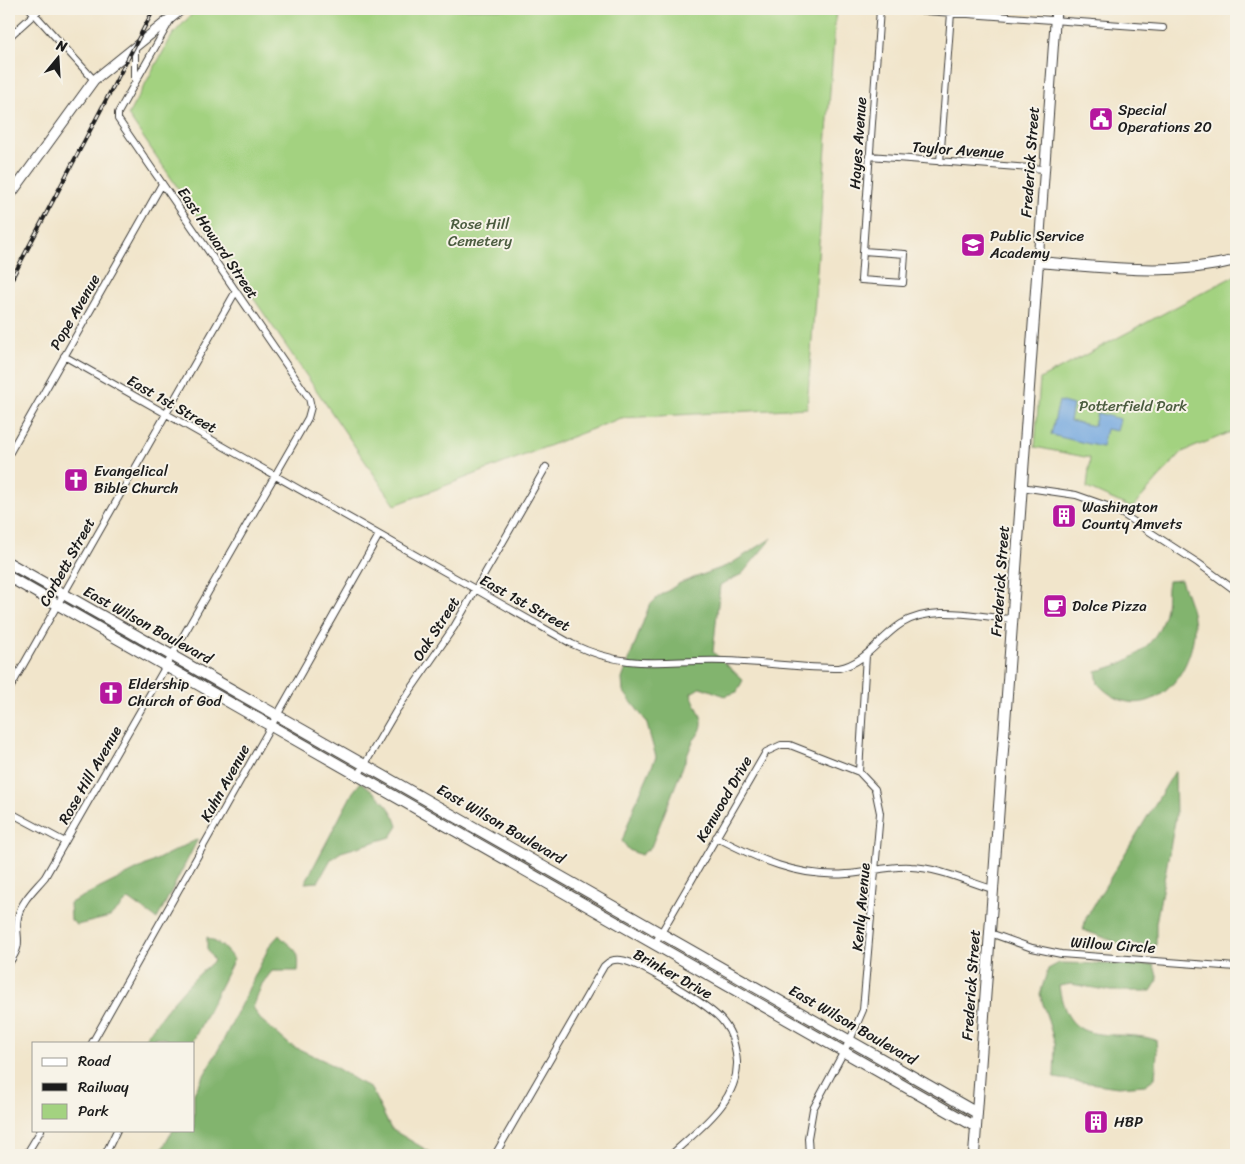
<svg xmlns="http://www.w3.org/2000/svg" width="1245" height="1164" viewBox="0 0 1245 1164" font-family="Sriracha,sans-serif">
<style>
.green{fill:#a3d280;stroke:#60774e}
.forest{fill:#82b46e;stroke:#4f6845}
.water{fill:#71a6de;stroke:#46617d}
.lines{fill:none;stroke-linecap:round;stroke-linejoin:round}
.street-casing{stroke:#3c3a36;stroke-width:8}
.secondary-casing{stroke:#3c3a36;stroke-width:11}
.primary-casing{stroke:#3c3a36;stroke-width:12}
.street{stroke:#fff;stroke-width:6}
.secondary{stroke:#fff;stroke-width:9}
.primary{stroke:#fff;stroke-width:10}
.rail-casing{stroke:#1c1c1c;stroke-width:4}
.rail{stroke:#f7f3e8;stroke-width:2;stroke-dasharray:5.5;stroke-linecap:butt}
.labels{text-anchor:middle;stroke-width:4;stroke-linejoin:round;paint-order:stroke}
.poi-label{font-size:15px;fill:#1c1c1c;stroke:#f7f3e8;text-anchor:start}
.street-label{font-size:15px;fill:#1c1c1c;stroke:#f7f3e8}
.park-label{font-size:15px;fill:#4b5c3f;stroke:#f7f3e8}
</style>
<rect width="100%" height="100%" fill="#f7f3e8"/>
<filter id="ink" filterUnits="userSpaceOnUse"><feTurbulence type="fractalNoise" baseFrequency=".02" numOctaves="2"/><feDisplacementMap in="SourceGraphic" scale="10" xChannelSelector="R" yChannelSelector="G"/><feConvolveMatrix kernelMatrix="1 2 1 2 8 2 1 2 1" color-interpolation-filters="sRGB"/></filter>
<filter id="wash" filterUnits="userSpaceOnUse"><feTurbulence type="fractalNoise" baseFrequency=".0096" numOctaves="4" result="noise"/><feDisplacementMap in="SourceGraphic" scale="20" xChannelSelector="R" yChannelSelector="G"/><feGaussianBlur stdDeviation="1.12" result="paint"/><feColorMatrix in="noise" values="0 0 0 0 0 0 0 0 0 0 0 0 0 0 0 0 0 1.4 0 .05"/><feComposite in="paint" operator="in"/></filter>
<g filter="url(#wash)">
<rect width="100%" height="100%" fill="#f1e5cb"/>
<!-- green -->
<path class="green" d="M197,9H836L807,408L621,418L395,505L128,115L173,34Z
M1236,275V430L1182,452L1132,508L1087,488L1090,458L1035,447L1040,379Z"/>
<!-- forest -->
<path class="forest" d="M772,538L742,574L720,585L713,652L743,680L737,692L725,696L701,687L691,693C698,715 711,721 693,741L651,847L641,855L629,850L622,841L634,807L656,757L646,721L623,691L622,679L649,606L658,597L680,583L729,565Z
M1181,580C1187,597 1195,614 1194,632C1190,683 1142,730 1098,684L1096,671C1131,664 1159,645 1166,608C1167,599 1166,590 1168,581Z
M1175,771L1176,816L1156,923V946L1119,943L1083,930L1086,918Z
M361,782C378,795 392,806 398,826L391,837L341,852L331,859L318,882L305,883L353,792Z
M198,839L157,919L129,899L110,917L77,925L71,920L70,903Z
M279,935C292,950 301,947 298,971H272L262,984L253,1008L260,1019L290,1045L325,1061L371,1089L391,1129L435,1155H159L173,1130H194V1093L222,1043L270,945Z
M207,937L222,946L234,959L192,1043H171L167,1039L155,1037L154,1043H142C165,1010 183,987 214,961L207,949Z
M1059,963L1154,965L1158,980L1151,991H1111L1071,984L1059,986C1069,1054 1111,1026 1156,1040L1157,1053L1155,1078L1145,1085L1118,1087L1054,1078L1055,1044L1040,994L1048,969Z"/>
<!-- water -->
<path class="water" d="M1059,401L1073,405L1070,421L1094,426L1097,413L1120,419L1117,431L1106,429L1102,447L1051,435Z"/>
</g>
<g filter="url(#ink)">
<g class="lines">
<defs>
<path id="street" d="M30,9L94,80
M897,9L1163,28
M9,37L40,9
M135,46V79
M869,156L1044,169
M940,162L951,13
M863,251L905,254L903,283L861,280C867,190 874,99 880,9
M64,356L572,644C631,672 664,659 725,661C763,662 801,668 839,668C866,663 879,638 901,624C932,604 978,617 1012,619
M9,454L162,184
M1021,487L1076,495L1113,508L1198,563L1236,591
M9,690L236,291
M358,776L396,711L454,627L546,467
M9,812L65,842
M716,837C758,859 798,878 847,874C868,873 889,865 911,867C939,868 966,881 992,889
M990,933L1032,948L1061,954L1236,967
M654,945L766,752L781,745H790L859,772
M9,963C25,942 14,937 18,917C21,901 35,889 45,877L308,418L311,407L309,398L118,119V113L171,19
M92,1043L379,535
M26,1155L41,1130
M105,1155L117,1130
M495,1155L604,966C609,961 613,959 621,960C639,962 713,1007 724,1023C732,1033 736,1049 737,1062C738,1103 697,1130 671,1155
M809,1155L808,1138L813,1109L850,1040L863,1010L880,813L875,789L859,772L866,655"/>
<path id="secondary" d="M9,197L94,80L182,9
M1038,262L1056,9"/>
<path id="primary" d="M9,563L977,1113
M9,577L976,1127
M974,1155L1038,262C1104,267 1171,277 1236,260"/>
</defs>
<!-- street casing -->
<use href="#street" class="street-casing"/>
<!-- secondary casing -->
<use href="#secondary" class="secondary-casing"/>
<!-- primary casing -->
<use href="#primary" class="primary-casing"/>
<!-- street -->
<use href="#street" class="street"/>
<!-- secondary -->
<use href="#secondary" class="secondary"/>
<!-- primary -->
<use href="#primary" class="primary"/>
<defs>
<path id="rail" d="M9,284L154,9"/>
</defs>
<!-- rail casing -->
<use href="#rail" class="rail-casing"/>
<!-- rail -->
<use href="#rail" class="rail"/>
</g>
</g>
<!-- icons -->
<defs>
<symbol id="civic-square" viewBox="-11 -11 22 22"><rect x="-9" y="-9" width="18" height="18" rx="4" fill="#b5179e" stroke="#f7f3e8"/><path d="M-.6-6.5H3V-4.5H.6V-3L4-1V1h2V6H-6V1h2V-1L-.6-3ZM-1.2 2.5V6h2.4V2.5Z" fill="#fff"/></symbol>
<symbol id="school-square" viewBox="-11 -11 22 22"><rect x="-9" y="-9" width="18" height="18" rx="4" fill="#b5179e" stroke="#f7f3e8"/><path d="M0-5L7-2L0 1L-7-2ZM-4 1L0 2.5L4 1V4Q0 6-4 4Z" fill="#fff"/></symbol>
<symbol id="church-square" viewBox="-11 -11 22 22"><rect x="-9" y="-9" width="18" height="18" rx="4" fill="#b5179e" stroke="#f7f3e8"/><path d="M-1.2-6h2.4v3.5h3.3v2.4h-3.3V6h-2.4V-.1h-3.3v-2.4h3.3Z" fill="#fff"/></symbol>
<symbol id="building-square" viewBox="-11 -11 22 22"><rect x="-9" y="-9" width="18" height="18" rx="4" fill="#b5179e" stroke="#f7f3e8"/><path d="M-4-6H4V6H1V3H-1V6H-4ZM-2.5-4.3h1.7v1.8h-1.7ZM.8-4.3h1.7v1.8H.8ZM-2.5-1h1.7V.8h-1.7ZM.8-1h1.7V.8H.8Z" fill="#fff"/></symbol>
<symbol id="cafe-square" viewBox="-11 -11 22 22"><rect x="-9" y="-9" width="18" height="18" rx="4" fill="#b5179e" stroke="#f7f3e8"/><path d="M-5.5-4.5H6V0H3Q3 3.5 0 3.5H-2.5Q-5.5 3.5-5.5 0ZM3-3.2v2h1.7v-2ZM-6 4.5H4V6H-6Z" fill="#fff"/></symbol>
</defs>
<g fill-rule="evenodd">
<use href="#civic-square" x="1087" y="105" width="28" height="28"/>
<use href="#school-square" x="959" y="231" width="28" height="28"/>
<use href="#church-square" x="62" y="466" width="28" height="28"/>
<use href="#building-square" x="1050" y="502" width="28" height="28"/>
<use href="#cafe-square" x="1041" y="592" width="28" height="28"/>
<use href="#church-square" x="97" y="679" width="28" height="28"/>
<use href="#building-square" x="1082" y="1108" width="28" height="28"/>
</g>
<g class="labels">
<!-- poi labels -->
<g class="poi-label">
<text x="1118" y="115">Special<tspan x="1118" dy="17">Operations 20</tspan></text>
<text x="990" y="241">Public Service<tspan x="990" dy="17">Academy</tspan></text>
<text x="94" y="476">Evangelical<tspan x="94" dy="17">Bible Church</tspan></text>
<text x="1082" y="512">Washington<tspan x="1082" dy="17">County Amvets</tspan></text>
<text x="1072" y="611">Dolce Pizza</text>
<text x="128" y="689">Eldership<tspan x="128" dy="17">Church of God</tspan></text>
<text x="1114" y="1127">HBP</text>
</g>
<!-- street labels -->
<g class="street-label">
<text transform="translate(858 143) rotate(-86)" y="5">Hayes Avenue</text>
<text transform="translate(958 150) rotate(4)" y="5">Taylor Avenue</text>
<text transform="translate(1030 162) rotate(-86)" y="5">Frederick Street</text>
<text transform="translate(218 243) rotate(56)" y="5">East Howard Street</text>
<text transform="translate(75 312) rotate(-60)" y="5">Pope Avenue</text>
<text transform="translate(172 404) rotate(30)" y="5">East 1st Street</text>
<text transform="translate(67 562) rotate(-61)" y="5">Corbett Street</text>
<text transform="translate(1000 581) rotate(-86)" y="5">Frederick Street</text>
<text transform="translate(525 603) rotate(29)" y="5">East 1st Street</text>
<text transform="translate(148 625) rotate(29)" y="5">East Wilson Boulevard</text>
<text transform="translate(436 629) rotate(-57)" y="5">Oak Street</text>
<text transform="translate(90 775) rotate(-60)" y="5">Rose Hill Avenue</text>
<text transform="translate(225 783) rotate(-61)" y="5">Kuhn Avenue</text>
<text transform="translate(724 799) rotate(-60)" y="5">Kenwood Drive</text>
<text transform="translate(501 824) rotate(30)" y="5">East Wilson Boulevard</text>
<text transform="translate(861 907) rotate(-85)" y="5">Kenly Avenue</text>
<text transform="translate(1113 945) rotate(4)" y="5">Willow Circle</text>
<text transform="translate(673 974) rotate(29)" y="5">Brinker Drive</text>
<text transform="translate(971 985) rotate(-86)" y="5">Frederick Street</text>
<text transform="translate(853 1025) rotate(30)" y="5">East Wilson Boulevard</text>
</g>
<!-- park labels -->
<g class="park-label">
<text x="480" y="229">Rose Hill<tspan x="480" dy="17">Cemetery</tspan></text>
<text x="1133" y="411">Potterfield Park</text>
</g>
</g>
<!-- margin -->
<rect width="1245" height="1164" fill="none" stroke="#f7f3e8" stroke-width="30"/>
<!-- legend -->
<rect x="32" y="1042" width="162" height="90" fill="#f7f3e8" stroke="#9f9d96"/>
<rect x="42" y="1058" width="25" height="8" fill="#ffffff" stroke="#9f9d96"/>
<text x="78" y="1066" font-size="15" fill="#1c1c1c">Road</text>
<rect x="42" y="1083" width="25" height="8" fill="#1c1c1c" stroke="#9f9d96"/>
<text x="78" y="1092" font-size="15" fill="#1c1c1c">Railway</text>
<rect x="42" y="1104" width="25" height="15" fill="#a3d280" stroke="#9f9d96"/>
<text x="78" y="1116" font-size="15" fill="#1c1c1c">Park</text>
<!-- north arrow -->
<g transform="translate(58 58) rotate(18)" stroke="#f7f3e8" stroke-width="4" paint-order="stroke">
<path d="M0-4L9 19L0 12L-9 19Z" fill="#1c1c1c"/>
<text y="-8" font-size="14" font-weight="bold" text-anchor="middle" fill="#1c1c1c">N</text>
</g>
</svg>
